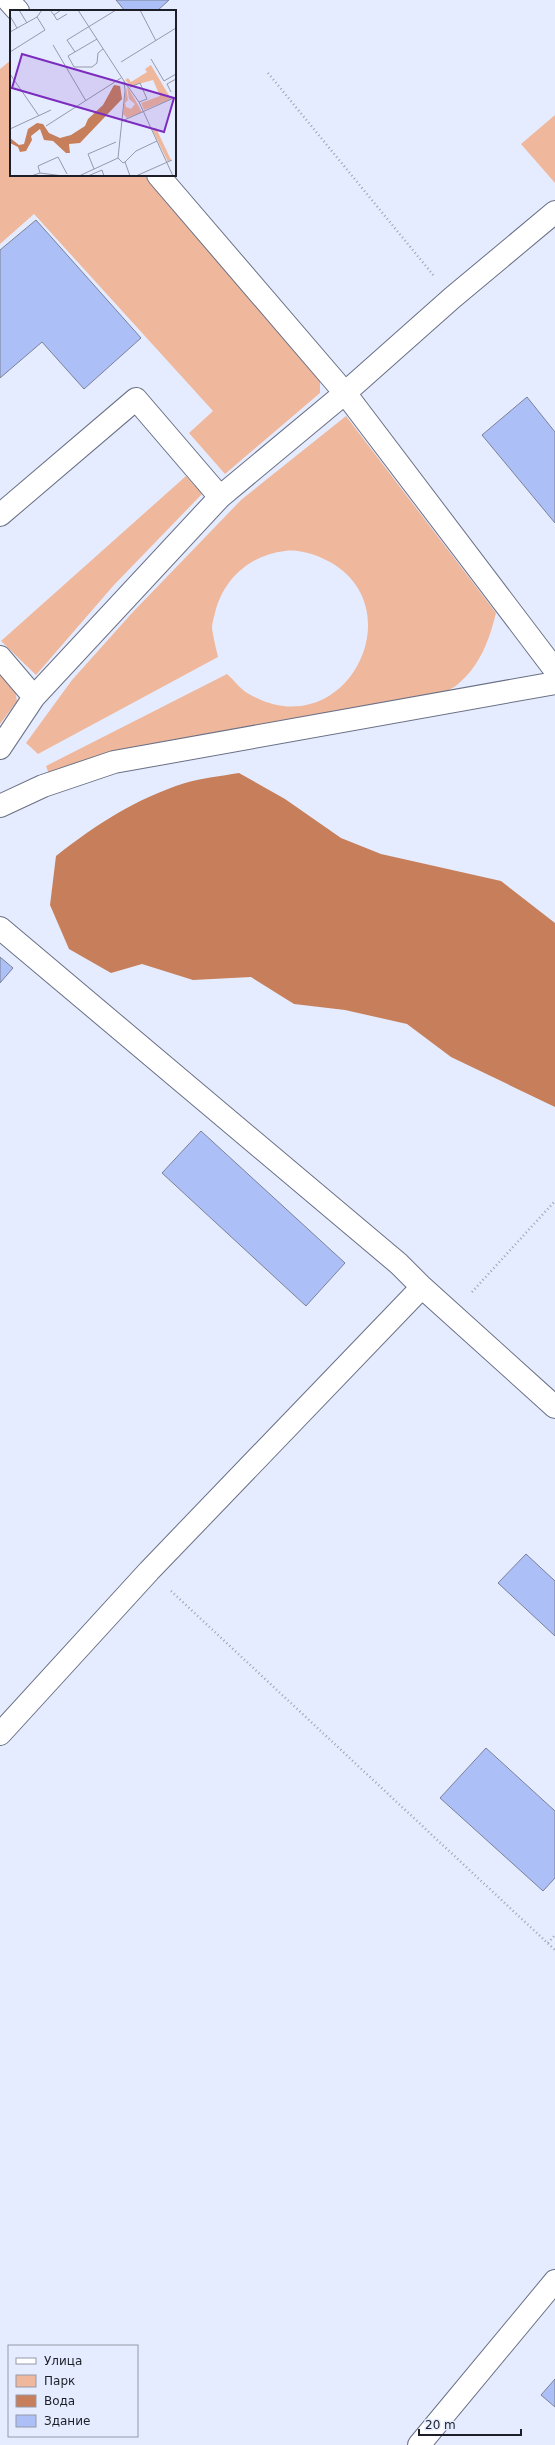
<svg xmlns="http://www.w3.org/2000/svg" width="555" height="2445" viewBox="0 0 555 2445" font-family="'DejaVu Sans',sans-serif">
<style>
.green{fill:#efb89c}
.water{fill:#c67f5a}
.building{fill:#adbff7;stroke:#7a8196}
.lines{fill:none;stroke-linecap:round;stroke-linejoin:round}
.minor-casing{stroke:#6a7085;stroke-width:24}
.path{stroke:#9da2b1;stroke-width:2.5;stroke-dasharray:1 3;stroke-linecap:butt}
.minor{stroke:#fff;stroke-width:22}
.inset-road{fill:none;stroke:#959aa9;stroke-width:1}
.view{fill:#7b2cbf;fill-opacity:0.15;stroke:#7b2cbf;stroke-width:2}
.inset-edge{fill:none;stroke:#1c1f27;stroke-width:2}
</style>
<rect width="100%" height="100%" fill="#e6ecff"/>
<!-- green -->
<path class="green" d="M11,60V175H144L320,379V393L225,474L189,433L213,411L34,214L0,244V69Z
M555,115V183L521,144Z
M346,416L496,613C489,641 480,666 457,685C450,691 439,693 431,697L50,777L46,766L227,674C234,680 241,690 249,694C345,749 416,607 328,561C316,555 300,549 285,551C250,555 223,579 215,613C214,617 212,623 212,628C213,637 216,648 218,657L38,754L26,743L72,680L132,613L241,500Z
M186,476L202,494L114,585L36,675L1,641Z
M0,674L15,690L17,701L0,724Z"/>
<!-- water -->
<path class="water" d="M239,773L285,799L341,838L381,854L501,881L555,923V1107L451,1057L407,1024L345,1010L294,1004L251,977L193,980L142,964L111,973L69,949L50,905L56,856C97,824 135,799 185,783C202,778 221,776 239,773Z"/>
<!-- building -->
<path class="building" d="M116,0H169L157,11H125Z
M36,220L141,338L84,389L42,342L0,378V250Z
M527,397L555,432V523L482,435Z
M0,957L13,968L0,983Z
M201,1131L345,1263L306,1306L162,1173Z
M526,1554L555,1581V1636L498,1583Z
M486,1748L555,1811V1878L543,1891L440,1798Z
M555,2379V2407L541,2395Z"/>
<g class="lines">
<defs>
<path id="minor" d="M8,0L18,11
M158,175L345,393L555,670
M0,515L136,399L220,497
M0,657L34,697
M0,748L34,697L220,497L345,393L452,298L555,212
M0,806L43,786L114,762L555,683
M0,928L399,1264L422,1287L555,1407
M0,1734L149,1571L422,1287
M419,2445L555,2281"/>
</defs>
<!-- minor casing -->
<use href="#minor" class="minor-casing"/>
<!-- path -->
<path class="path" d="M268,73L434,276
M472,1292L555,1201
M171,1591L555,1950
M548,1943L555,1935"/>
<!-- minor -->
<use href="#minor" class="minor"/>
</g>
<!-- overview -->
<g transform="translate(10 10)">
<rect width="166" height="166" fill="#e6ecff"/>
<path d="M141,55L161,89L134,100L131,93L150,86L143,70L121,76L115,70L118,68L121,72L137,62L135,59ZM117,76L132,102L117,108L113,104L116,77L118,90L115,93L116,97L121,99L125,94L119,89ZM146,118L161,150L158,152L142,119Z" fill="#efb89c"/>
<path d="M104,75L110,76L112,89L70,133L59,134L60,143H56L43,131L34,130L30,119L21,126L22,130L16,141L10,142L8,137L0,133V128L9,135L14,134L18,119L27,113L33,114L39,123L50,128L61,125L75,116L78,109L93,95Z" fill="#c67f5a"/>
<path class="inset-road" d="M9,0L17,13M40,0L44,5L51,0M68,0L114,71L115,81L108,148L69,166M130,0L146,31M44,5L47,10L57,4M0,6L7,18M0,22L27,7L32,0M87,29L58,46L64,57H82L87,53L88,43L93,39M43,35L76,91M0,42L35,20L27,7M65,42L57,30L106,0M141,49L154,71L166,64M111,52L166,18M0,64L29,106M114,71L129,92L163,166M120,77L130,73L137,89L129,92M161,82L157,74L166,69M112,111L166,87M36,116L111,68M0,119L41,100M108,148L113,153L115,152L126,141L147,131M115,152L120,166M84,159L78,144L106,132M30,163L28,156L48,147L57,164M21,166L30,163L53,166M78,166L92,160L94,166M126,166L162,150"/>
<path class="view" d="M12,44L164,88L154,122L2,78Z"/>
<rect width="166" height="166" class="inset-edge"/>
</g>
<!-- legend -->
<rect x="8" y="2345" width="130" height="92" fill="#e6ecff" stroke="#959aa9"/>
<rect x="16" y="2358" width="20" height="6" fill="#ffffff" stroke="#959aa9"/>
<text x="44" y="2365" font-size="12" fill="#1c1f27">Улица</text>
<rect x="16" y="2375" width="20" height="12" fill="#efb89c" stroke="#959aa9"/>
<text x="44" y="2385" font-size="12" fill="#1c1f27">Парк</text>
<rect x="16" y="2395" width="20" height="12" fill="#c67f5a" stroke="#959aa9"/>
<text x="44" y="2405" font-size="12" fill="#1c1f27">Вода</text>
<rect x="16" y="2415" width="20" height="12" fill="#adbff7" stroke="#959aa9"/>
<text x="44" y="2425" font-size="12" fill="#1c1f27">Здание</text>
<!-- scale -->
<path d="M419 2429v6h102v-6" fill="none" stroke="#1c1f27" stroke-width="2"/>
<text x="425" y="2429" font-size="12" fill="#1c1f27" stroke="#e6ecff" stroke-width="3" paint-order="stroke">20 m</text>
</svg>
